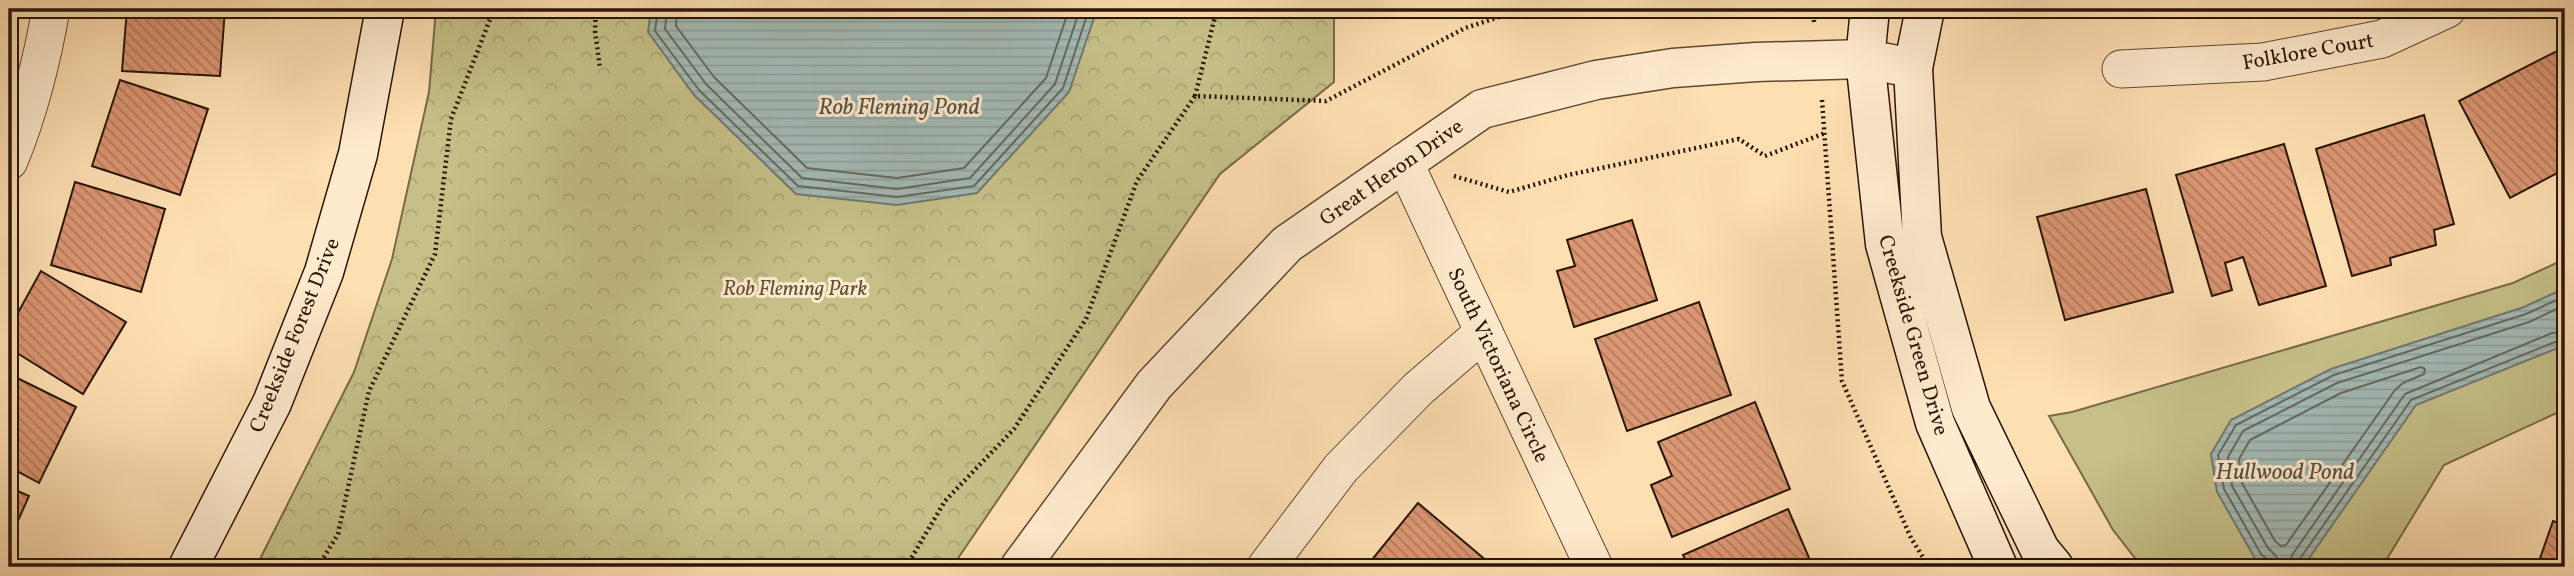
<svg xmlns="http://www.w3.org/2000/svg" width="2574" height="576" viewBox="0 0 2574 576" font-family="Vollkorn,serif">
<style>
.grass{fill:#c6c088;stroke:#786a48;stroke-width:2}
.park{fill:url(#park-crowns);stroke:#786a48;stroke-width:2}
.water{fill:url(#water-rules);stroke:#727870;stroke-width:2}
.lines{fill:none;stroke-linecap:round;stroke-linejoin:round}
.shore{stroke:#66685f;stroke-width:2}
.building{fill:url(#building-back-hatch);stroke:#291508;stroke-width:2}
.minor-casing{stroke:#5e4832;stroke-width:39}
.tertiary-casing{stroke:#5e4832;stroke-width:41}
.secondary-casing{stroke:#291508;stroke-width:41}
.path{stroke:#291508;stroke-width:4.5;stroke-dasharray:2 3.5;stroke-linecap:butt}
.minor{stroke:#feeacd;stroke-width:37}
.tertiary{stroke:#feeacd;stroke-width:38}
.secondary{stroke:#feeacd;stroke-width:38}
.labels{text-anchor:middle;stroke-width:6;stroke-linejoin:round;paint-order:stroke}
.street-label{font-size:21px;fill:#291508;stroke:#feeacd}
.park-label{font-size:21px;font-style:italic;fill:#605135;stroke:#feeacd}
.water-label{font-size:23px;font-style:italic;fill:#544f45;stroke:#feeacd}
</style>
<defs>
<pattern id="park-crowns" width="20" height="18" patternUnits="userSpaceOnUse" patternTransform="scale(1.75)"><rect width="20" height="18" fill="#c6c088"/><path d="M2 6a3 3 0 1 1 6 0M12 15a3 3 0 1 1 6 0" fill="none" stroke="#aaa474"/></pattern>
<pattern id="water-rules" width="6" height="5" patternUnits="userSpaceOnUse" patternTransform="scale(1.75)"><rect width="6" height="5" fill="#a3bab6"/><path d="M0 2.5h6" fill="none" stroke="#8c9f9b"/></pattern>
<pattern id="building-back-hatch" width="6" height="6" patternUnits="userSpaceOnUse" patternTransform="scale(1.75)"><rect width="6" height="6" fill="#db9672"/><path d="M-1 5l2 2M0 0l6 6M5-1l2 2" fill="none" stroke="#b2795c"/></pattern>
</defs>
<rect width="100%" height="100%" fill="#fedfb2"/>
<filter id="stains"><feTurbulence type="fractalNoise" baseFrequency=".00286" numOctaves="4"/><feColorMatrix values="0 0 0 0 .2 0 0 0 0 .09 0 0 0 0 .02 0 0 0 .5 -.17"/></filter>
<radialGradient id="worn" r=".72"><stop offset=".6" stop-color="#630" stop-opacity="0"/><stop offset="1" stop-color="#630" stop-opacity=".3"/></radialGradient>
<!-- grass -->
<path class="grass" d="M2565,259V411H2561L2444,465L2382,567H2142L2113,530L2049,416L2072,412L2513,283Z"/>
<!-- park -->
<path class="park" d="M436,9H1334V82L1220,174L952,567H256L354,372L392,259L429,92Z"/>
<!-- water -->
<path class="water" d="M651,9H1097L1069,92L977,193L897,205L796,194L694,95L648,32Z
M2565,288V348H2558L2416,405L2303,567H2267L2256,560L2217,492L2211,454L2231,420L2331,369L2524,307Z"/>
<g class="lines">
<!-- shore -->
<path class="shore" d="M658,9L655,31L699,90L798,186L897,197L974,186L1063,88L1089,9
M667,9L665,29L706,84L802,178L897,189L970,178L1055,84L1080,9
M677,9L676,26L714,77L807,168L897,178L964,168L1046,78L1069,9
M2421,367L2425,369L2424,374L2403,383L2395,390L2286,545L2281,546L2275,541L2242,483L2239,459L2250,440L2341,393Z
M2270,567L2269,561L2261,554L2224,489L2218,455L2236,425L2334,375L2526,314L2565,296
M2279,567L2276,556L2268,548L2232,486L2228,457L2243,431L2337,383L2529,322L2565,305
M2289,567L2292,555L2405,394L2552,333L2565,332
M2298,567L2299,560L2411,400L2555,342L2565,341"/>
</g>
<!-- building -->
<path class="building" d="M127,9H225L220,76L122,71Z
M2561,49L2565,56V169L2510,198L2459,101Z
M120,80L208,109L180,195L92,166Z
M2424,115L2454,224L2434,230L2436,245L2390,258L2391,265L2352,276L2316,149Z
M2284,144L2326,286L2259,305L2243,257L2225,263L2232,290L2212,296L2176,175Z
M75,182L165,209L141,292L51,265Z
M2146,189L2173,292L2065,320L2037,217Z
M1632,220L1657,300L1574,327L1557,271L1575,266L1567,240Z
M41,271L126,322L83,394L9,348V329Z
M1699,302L1731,395L1627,431L1595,339Z
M9,374L76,407L39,483L9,467Z
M1755,402L1790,489L1672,537L1651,485L1672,476L1658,442Z
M9,487L29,496L9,541Z
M1418,503L1494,567H1366Z
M1788,509L1813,567H1689L1683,555Z
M2553,521L2565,526V567H2537Z"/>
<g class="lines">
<defs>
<path id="minor" d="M2121,69L2263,62L2382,39L2447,9
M9,161C29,112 42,61 51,9
M1404,162L1594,567
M1266,567L1341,468L1418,389L1484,332"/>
<path id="tertiary" d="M1020,567L1154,385L1287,244L1482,109L1596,80L1673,68L1756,62L1865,59L1913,68"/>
<path id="secondary" d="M1870,9L1865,59L1885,244L1935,423L1998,567
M1925,9L1913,68L1922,237L1971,408L2040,550L2054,567
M188,567L272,403L324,272L358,154L385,9"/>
</defs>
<!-- minor casing -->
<use href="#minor" class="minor-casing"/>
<!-- tertiary casing -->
<use href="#tertiary" class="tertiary-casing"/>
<!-- secondary casing -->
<use href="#secondary" class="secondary-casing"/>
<!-- path -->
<path class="path" d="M596,9L595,31L600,68
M1813,9L1814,22
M1195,96L1217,9
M1822,100L1842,381L1911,538L1929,567
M1454,176L1509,192L1568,175L1739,139L1765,156L1825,133
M318,567L338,534L369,391L435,254L451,119L494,9
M906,567L945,501L1014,429L1086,319L1137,181L1195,96L1326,101L1465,28L1524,9"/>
<!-- minor -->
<use href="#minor" class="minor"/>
<!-- tertiary -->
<use href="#tertiary" class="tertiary"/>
<!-- secondary -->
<use href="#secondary" class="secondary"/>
</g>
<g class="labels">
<!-- street labels -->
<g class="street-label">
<text transform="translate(2308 51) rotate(-10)" y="7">Folklore Court</text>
<text transform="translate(1391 172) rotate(-35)" y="7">Great Heron Drive</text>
<text transform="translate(294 335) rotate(-68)" y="7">Creekside Forest Drive</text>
<text transform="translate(1914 335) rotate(74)" y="7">Creekside Green Drive</text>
<text transform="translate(1499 365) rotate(65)" y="7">South Victoriana Circle</text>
</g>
<!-- park labels -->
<g class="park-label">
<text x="795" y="295">Rob Fleming Park</text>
</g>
<!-- water labels -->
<g class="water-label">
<text x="899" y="114">Rob Fleming Pond</text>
<text x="2285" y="479">Hullwood Pond</text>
</g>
</g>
<!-- margin -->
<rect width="2574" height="576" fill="none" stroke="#fedfb2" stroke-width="35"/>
<rect x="10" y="10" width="2553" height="555" fill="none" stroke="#291508" stroke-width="3.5"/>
<rect x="18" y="18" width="2539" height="541" fill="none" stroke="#291508" stroke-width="2"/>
<rect width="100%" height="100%" filter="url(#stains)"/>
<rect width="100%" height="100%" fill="url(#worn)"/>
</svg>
